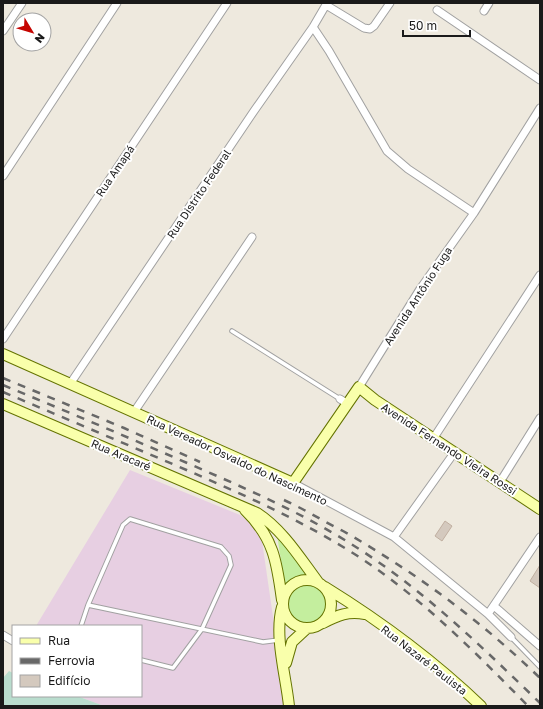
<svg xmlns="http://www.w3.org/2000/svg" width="543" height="709" viewBox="0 0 543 709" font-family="'Golos Text',sans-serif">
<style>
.industrial{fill:#e7cfe2}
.grass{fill:#c4ee9e}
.wetland{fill:#b9ddce}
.building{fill:#d4c9be;stroke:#c0afa0}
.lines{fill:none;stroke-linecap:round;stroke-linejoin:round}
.lane-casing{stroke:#a1a1a1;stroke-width:5.5}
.street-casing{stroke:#a1a1a1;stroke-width:9}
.secondary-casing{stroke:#647300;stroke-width:12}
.lane{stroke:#fff;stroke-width:3.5}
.street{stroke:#fff;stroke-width:7}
.secondary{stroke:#f9ffab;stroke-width:10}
.rail{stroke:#686868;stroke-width:2.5;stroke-dasharray:8 8;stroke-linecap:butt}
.labels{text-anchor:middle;stroke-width:4;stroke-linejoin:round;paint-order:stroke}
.street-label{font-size:11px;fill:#1a1a1a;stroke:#fff}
</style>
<rect width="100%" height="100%" fill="#eee9de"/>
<!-- industrial -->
<path class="industrial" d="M130,470L240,515L252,524L262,541L286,706H104L77,696H141V626H36Z"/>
<!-- grass -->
<path class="grass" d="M277,535L289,549L308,576L298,577L285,586Z
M286 605a20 20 0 1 1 40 0a20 20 0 1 1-40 0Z"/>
<!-- wetland -->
<path class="wetland" d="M9,671L13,673V696H77L104,706H3V678Z"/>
<!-- building -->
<path class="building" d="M445,521L452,526L442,541L435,536Z
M540,565V588L530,581Z"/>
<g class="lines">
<defs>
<path id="lane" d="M232,331L340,399
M88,605L263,642L279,640
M81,626L88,605L123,525L130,519L221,547L229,556L231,565L202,629L173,668L141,660
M511,637L540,667"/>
<path id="street" d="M326,5L364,28L370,29L374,26L390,3
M437,10L540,80
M484,11L489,3
M313,27L329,51L387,151L408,169L474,213
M3,31L22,3
M3,176L117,3
M3,339L227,3
M70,384L254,111L313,27L327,3
M359,387L420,289L474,213L540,108
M340,399L348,404
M134,412L252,237
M433,439L540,275
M500,482L540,418
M293,483L394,537L488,614L511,637
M394,537L454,453
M494,606L540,646
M488,614L540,537
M3,635L13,641"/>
<path id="secondary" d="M3,354L293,483L359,387L375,400L540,509
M3,404L257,513C283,530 300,558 318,582
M245,510C274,538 277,563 282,600
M283 604a24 24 0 1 1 48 0a24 24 0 1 1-48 0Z
M325,587C380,621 434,661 481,706
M282,607C274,636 286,676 289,706
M323,623C338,615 348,611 365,614
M286,663L292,642L306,629"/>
</defs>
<!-- lane casing -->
<use href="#lane" class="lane-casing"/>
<!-- street casing -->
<use href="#street" class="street-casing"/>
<!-- secondary casing -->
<use href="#secondary" class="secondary-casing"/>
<!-- lane -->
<use href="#lane" class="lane"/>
<!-- street -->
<use href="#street" class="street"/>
<!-- secondary -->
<use href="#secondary" class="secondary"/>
<!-- rail -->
<path class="rail" d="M3,378L124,428L200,462
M3,385C61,409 120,434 178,459C240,486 302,512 359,549C426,592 483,648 540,703
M3,392C60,416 118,441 175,465C237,492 298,518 356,555C421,597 474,651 528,706
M284,500C304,509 323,521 343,531C415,572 481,621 540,678"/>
</g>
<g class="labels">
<!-- street labels -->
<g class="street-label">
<text transform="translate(115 171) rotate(-56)" y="4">Rua Amapá</text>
<text transform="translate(199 194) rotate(-56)" y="4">Rua Distrito Federal</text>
<text transform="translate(418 296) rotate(-57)" y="4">Avenida Antônio Fuga</text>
<text transform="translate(449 449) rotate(33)" y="4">Avenida Fernando Vieira Rossi</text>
<text transform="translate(121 455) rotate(23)" y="4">Rua Aracaré</text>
<text transform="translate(237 460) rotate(25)" y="4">Rua Vereador Osvaldo do Nascimento</text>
<text transform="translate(424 660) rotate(38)" y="4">Rua Nazaré Paulista</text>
</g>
</g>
<!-- border -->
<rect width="543" height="709" fill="none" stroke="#1a1a1a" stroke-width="8"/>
<!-- legend -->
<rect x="12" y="625" width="130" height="72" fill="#ffffff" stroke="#a3a3a3"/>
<rect x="20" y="638" width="20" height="6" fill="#f9ffab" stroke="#a3a3a3"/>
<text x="48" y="645" font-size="12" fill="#1a1a1a">Rua</text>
<rect x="20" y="658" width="20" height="6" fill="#686868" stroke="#a3a3a3"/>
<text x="48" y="665" font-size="12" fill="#1a1a1a">Ferrovia</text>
<rect x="20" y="675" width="20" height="12" fill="#d4c9be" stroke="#a3a3a3"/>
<text x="48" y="685" font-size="12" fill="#1a1a1a">Edifício</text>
<!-- north arrow -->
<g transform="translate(32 32) rotate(128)"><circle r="19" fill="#ffffff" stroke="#a3a3a3"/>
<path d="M0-3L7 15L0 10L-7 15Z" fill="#c50400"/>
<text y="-6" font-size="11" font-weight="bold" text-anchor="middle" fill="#1a1a1a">N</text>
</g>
<!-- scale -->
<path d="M403 30v6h67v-6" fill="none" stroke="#1a1a1a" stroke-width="2"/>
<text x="409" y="30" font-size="12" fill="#1a1a1a" stroke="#ffffff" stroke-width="3" paint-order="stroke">50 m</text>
</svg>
